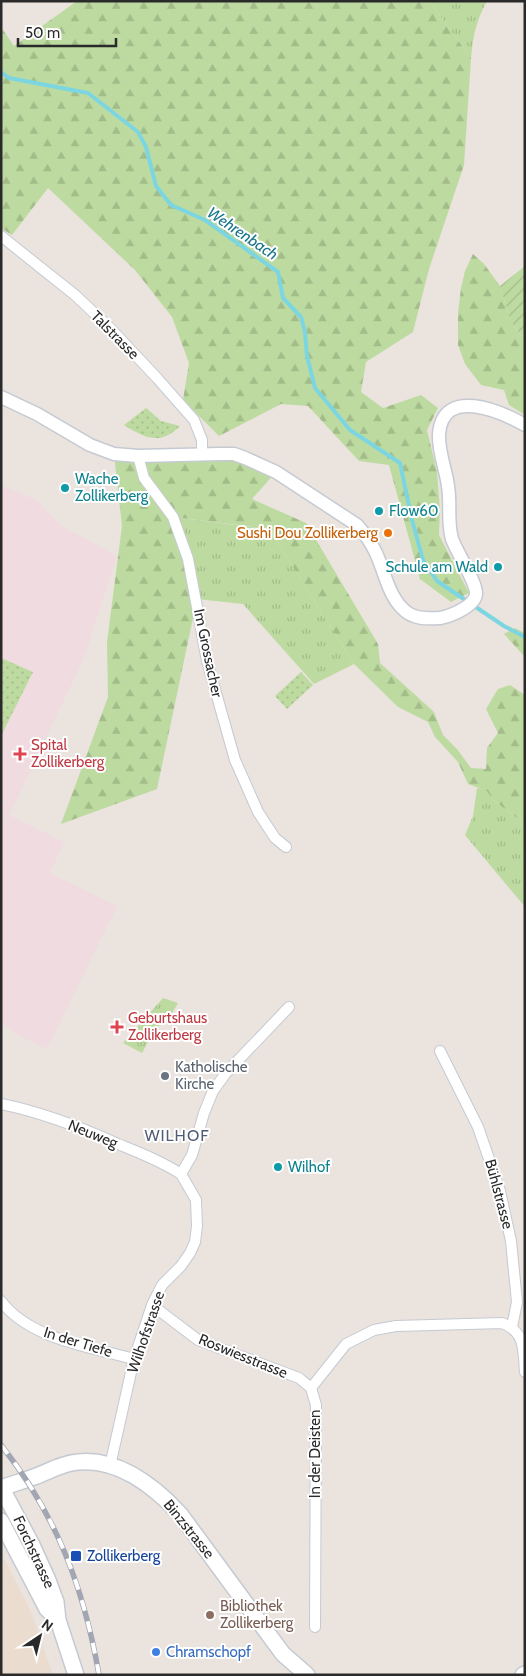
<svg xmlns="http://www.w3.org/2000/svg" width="526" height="1676" viewBox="0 0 526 1676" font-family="Cabin,sans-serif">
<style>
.education{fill:#eaddcf}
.medical{fill:#f0dce0}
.grass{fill:url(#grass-tufts)}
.forest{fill:url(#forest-firs)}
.park{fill:url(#park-dots)}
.garden{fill:url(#garden-furrows)}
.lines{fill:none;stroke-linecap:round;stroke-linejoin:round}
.stream{stroke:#7cd6e1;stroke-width:4}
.minor-casing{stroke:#c5cad2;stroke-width:12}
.tertiary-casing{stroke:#c5cad2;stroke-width:15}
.secondary-casing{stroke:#c5cad2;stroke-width:18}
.minor{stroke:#fff;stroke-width:10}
.tertiary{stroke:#fff;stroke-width:12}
.secondary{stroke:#fff;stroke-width:15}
.rail-casing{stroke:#a1a6b2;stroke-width:5.5}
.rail{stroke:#fff;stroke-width:4;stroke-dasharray:11;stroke-linecap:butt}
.culture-dot{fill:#0f9aa8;stroke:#fff;stroke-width:2}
.food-dot{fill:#e8710a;stroke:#fff;stroke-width:2}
.health-dot{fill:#e0444e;stroke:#fff;stroke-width:2}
.worship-dot{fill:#6b7280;stroke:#fff;stroke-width:2}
.transit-dot{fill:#1a4fb4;stroke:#fff;stroke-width:2}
.education-dot{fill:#8d6e63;stroke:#fff;stroke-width:2}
.shop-dot{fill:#3f7fe0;stroke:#fff;stroke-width:2}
.labels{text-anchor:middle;stroke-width:4;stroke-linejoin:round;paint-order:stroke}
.street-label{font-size:15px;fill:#2a2a2a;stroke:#fff}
.culture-label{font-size:15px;fill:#0d838f;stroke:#fff;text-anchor:start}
.food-label{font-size:15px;fill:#c56008;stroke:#fff;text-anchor:end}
.health-label{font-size:15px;fill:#be3a42;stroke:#fff;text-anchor:start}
.worship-label{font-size:15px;fill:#5b616d;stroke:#fff;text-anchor:start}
.transit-label{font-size:15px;fill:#164399;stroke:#fff;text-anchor:start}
.education-label{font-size:15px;fill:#785e54;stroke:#fff;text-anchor:start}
.shop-label{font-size:15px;fill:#366cbe;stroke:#fff;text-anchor:start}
.water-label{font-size:16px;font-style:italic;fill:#1c768c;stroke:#fff}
.neighbourhood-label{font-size:16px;letter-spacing:1px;fill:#4f5c76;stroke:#fff}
</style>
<defs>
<pattern id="grass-tufts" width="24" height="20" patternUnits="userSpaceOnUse" patternTransform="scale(1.25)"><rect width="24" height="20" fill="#bddba0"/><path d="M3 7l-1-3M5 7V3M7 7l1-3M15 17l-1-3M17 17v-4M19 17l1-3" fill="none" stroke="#a3bc8a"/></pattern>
<pattern id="forest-firs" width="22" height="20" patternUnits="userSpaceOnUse" patternTransform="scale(1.25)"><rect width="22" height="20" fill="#bddba0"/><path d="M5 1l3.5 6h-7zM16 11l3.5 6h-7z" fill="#a3bc8a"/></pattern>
<pattern id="park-dots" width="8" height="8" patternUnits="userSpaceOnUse" patternTransform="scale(1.25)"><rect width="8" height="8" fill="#bddba0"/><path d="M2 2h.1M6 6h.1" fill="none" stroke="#a3bc8a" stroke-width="1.8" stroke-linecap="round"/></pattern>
<pattern id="garden-furrows" width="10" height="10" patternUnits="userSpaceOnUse" patternTransform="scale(1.25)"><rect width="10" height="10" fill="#bddba0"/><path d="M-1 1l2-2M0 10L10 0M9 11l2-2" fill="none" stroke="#a3bc8a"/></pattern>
</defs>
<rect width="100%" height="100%" fill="#eae3de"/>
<!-- education -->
<path class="education" d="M1,1557L6,1562L31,1612L53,1675H1Z"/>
<!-- medical -->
<path class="medical" d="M1,485L39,501L42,506L62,526L117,556L84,658L9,815L64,842L50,873L117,906L47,1049L16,1034L1,1021Z"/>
<!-- grass -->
<path class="grass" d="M429,1H487C476,21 473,36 471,58Z
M173,517L269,529L354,664L314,684L243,604L197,599Z
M477,788L487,790L493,800L525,824V907L465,835L473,816Z
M163,998L178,1003L167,1022L156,1027L142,1053L123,1043Z"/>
<!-- forest -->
<path class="forest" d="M77,1H429L471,58L464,165L429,269L413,332L366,362L361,392L383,408L421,395L438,408L427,430L437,472L440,510L439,535L469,593L451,602L420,579L389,465L359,461L308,406L281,404L219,436L183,400L189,363L172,317L135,270L48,188L12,235L1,228V27L14,46Z
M473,254L484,264L500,286L511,322L525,340V415L509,405L504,390L481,385L465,364L458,345V313L461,288L465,271Z
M114,454H221L276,472L252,499L306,523L378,644L380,663L434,712L443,735L457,749L471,768L486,769L487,748L498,733L486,709L498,689L510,685L525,695V824L493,800L487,791L468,784L458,762L435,737L428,722L398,707L354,664L269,529L174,517L197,599L157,789L61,824L108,697L107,642L122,526Z
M515,628L525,633V657L504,634Z"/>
<!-- park -->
<path class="park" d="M146,408L161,421L180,426C160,446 145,438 124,425Z
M1,658L33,672L1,736Z
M301,672L313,685L287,709L275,696Z"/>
<!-- garden -->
<path class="garden" d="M525,266V340L511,322L500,286Z"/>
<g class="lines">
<!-- stream -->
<path class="stream" d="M1,72L9,78L88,93L138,132L146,147L156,186L171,205L205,220L278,272L283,298L301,317L305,332L307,356L315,388L350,430L400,463L412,520L423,560L437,581L504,626L525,637"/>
<defs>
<path id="minor" d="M1,236L75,295L111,329L157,378L194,420L202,440V454
M138,456L144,478L173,517L188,559L207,661L235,760L258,812L275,838L286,847
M440,1051L478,1127L500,1191L511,1241L517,1302L512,1327
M1,1104C42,1112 80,1127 118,1144C140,1153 161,1161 181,1174
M181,1174L192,1155L204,1113L213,1091L226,1073L289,1007
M1,1301C29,1339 91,1347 134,1359
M152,1305L198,1340L299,1378L311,1388
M311,1388L346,1344L374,1330L396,1326L502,1323C526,1332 523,1350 525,1372
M311,1388L316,1405L315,1627
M110,1466L134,1359L152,1305L162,1285L181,1266L190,1253L195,1242L197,1226L196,1200L181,1174"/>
<path id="tertiary" d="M1,397L37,414L90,445L114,454L138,456L221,454H234L245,458L276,472L357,525C365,534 371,542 376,553C384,570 388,594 402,608C412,619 426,619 440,618C451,616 475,606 476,594C477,583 457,553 452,539C447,522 451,504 448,486C446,470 438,451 439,434C443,386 500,411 525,425"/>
<path id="secondary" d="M1,1487L32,1545L47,1578L56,1602L58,1620L76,1675
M1,1488C12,1484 23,1481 34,1477C48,1472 62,1463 78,1462C119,1458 154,1486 180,1514L283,1654L307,1675
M1,1521L47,1609L58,1620
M523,1675L525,1674"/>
</defs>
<!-- minor casing -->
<use href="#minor" class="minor-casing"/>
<!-- tertiary casing -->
<use href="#tertiary" class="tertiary-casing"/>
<!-- secondary casing -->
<use href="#secondary" class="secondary-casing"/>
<!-- minor -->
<use href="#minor" class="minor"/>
<!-- tertiary -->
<use href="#tertiary" class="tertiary"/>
<!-- secondary -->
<use href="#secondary" class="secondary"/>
<defs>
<path id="rail" d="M1,1445C56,1514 84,1588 99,1675"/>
</defs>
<!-- rail casing -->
<use href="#rail" class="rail-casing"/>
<!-- rail -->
<use href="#rail" class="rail"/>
</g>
<!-- markers -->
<g class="culture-dot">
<circle cx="65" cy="488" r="5"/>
<circle cx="379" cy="511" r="5"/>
<circle cx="498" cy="567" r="5"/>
<circle cx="278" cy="1167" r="5"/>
</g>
<circle class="food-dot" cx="388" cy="533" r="5"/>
<g class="health-dot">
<path d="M17.5 746.5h5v5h5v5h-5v5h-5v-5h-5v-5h5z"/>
<path d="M114.5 1019.5h5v5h5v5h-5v5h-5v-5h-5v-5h5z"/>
</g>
<circle class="worship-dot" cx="165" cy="1076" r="5"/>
<rect class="transit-dot" x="70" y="1550" width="12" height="12" rx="2.5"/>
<circle class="education-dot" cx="210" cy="1615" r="5"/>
<circle class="shop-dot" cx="156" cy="1652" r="5"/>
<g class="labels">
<!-- street labels -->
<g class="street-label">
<text transform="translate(115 335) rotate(45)" y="5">Talstrasse</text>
<text transform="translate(208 653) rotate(78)" y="5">Im Grossacher</text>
<text transform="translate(93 1134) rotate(22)" y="5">Neuweg</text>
<text transform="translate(499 1194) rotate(75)" y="5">Bühlstrasse</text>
<text transform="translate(146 1332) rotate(-71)" y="5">Wilhofstrasse</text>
<text transform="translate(78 1342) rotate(17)" y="5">In der Tiefe</text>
<text transform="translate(243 1356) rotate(22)" y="5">Roswiesstrasse</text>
<text transform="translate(315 1454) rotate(-90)" y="5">In der Deisten</text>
<text transform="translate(189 1529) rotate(51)" y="5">Binzstrasse</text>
<text transform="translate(34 1552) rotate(65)" y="5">Forchstrasse</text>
</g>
<!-- culture labels -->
<g class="culture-label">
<text x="75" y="484">Wache<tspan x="75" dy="17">Zollikerberg</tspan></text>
<text x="389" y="516">Flow60</text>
<text x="488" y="572" text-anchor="end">Schule am Wald</text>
<text x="288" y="1172">Wilhof</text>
</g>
<!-- food labels -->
<g class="food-label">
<text x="378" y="538">Sushi Dou Zollikerberg</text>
</g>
<!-- health labels -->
<g class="health-label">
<text x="31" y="750">Spital<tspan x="31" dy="17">Zollikerberg</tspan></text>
<text x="128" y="1023">Geburtshaus<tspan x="128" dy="17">Zollikerberg</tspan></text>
</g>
<!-- worship labels -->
<g class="worship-label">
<text x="175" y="1072">Katholische<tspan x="175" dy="17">Kirche</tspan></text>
</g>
<!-- transit labels -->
<g class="transit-label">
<text x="87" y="1561">Zollikerberg</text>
</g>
<!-- education labels -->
<g class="education-label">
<text x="220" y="1611">Bibliothek<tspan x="220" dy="17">Zollikerberg</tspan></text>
</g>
<!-- shop labels -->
<g class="shop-label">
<text x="166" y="1657">Chramschopf</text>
</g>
<!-- water labels -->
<g class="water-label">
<text transform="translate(243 233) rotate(34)" y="6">Wehrenbach</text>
</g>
<!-- neighbourhood labels -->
<g class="neighbourhood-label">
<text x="177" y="1141">WILHOF</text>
</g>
</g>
<!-- border -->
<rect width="526" height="1676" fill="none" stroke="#2a2a2a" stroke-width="5"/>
<!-- north arrow -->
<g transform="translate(40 1636) rotate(35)" stroke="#ffffff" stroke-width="4" paint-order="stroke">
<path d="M0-4L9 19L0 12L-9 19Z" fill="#2a2a2a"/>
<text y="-8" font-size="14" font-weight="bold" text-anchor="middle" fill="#2a2a2a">N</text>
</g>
<!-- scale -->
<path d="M18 38v8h98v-8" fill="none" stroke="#2a2a2a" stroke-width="2.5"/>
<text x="25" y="38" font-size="15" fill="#2a2a2a" stroke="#ffffff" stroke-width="4" paint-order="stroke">50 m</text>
</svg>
